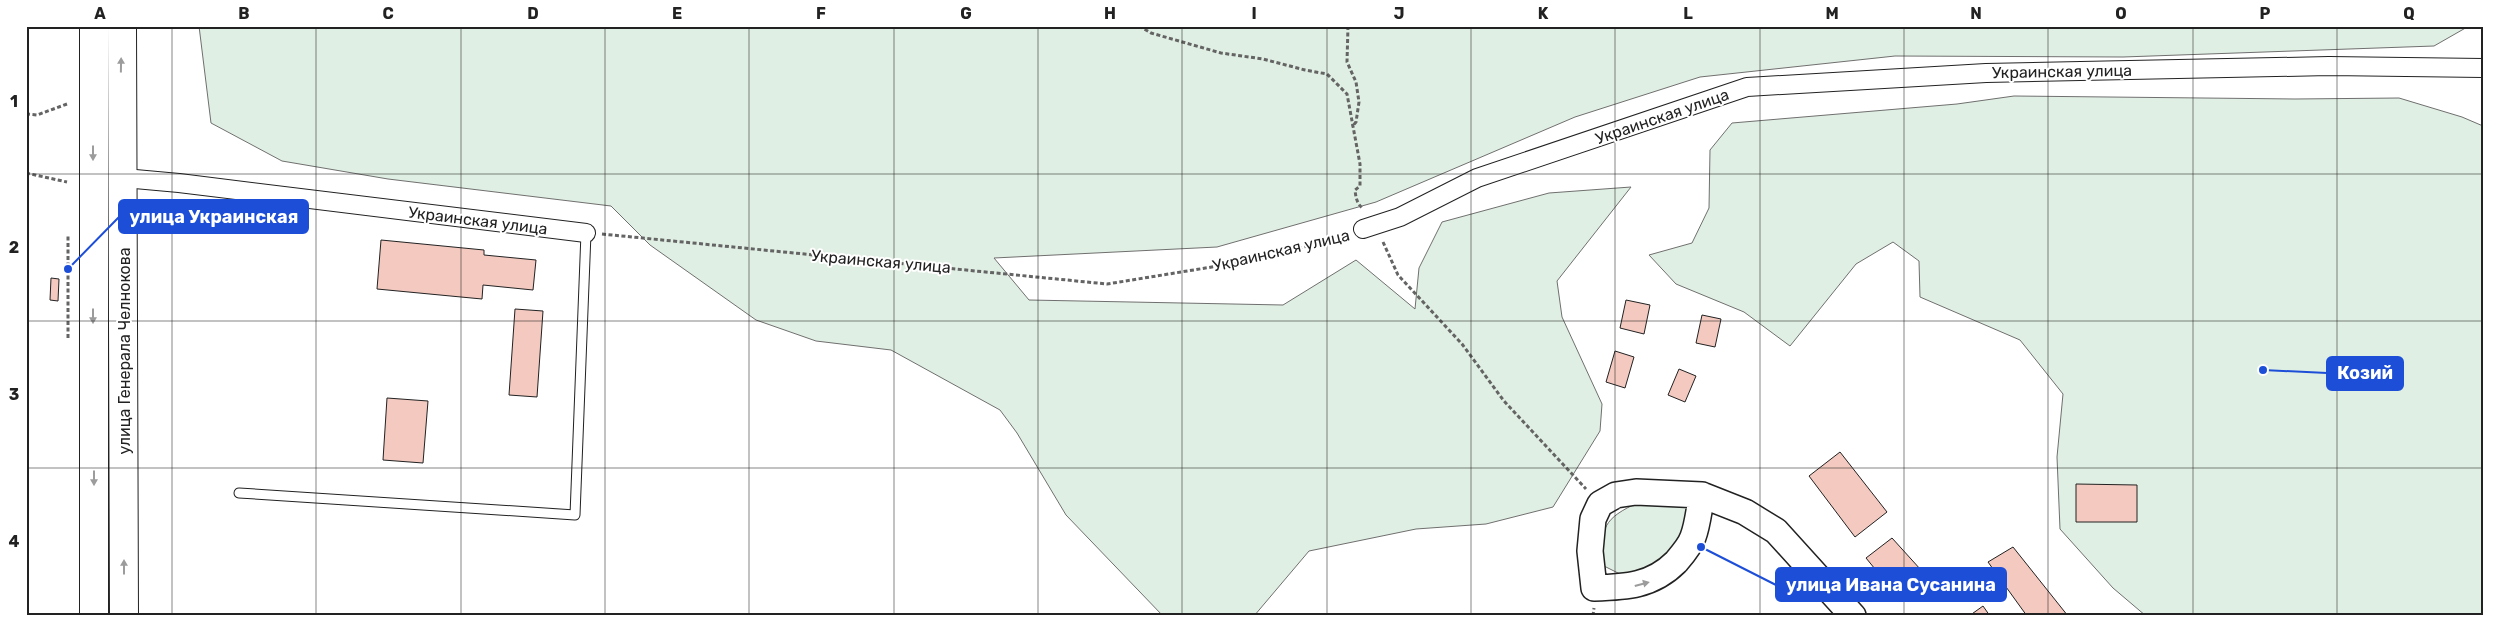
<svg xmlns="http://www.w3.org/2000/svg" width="2509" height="642" viewBox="0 0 2509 642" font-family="Rubik,sans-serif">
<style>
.green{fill:#e0efe3;stroke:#6f6f6f}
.building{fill:#f3c9c0;stroke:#222}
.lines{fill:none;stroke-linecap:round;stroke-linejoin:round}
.lane-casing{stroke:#222;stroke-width:11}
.street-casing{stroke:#222;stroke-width:20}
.secondary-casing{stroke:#222;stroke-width:28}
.primary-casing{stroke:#222;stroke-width:30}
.path{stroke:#646464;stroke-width:3;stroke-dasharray:4 2.5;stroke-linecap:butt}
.lane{stroke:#fff;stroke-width:9}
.street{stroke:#fff;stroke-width:18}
.secondary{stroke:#fff;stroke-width:25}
.primary{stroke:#fff;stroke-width:28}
.oneway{fill:#9c9c9c}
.grid{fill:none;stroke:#222;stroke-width:1;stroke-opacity:0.55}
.labels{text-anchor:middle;stroke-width:4;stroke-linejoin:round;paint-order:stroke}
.street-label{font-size:16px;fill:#222;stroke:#fff}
.leader{fill:none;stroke:#1d4ed8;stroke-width:2}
.callout-dot{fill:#1d4ed8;stroke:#fff;stroke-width:2}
.callout{fill:#1d4ed8;stroke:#1d4ed8;stroke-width:2}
.callout-label{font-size:18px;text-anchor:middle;font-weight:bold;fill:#fff}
.neatline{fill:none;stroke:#222;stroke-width:2}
.grid-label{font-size:16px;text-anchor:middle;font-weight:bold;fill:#222}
</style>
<rect width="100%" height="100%" fill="#fff"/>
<!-- green -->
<path class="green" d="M199,26H2469L2434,46L2123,57L1895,56L1700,77L1575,117L1376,202L1217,247L994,258L1029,300L1283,305L1356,260L1415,309L1419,268L1442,222L1549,193L1631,187L1557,281L1562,317L1602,404L1600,431L1553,507L1486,524L1416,529L1309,551L1254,616H1163L1066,515L1017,433L1000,410L891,350L816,341L756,320L650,245L611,206L388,179L282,161L211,123Z
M2014,96L2295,99L2399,98L2462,117L2483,126V616H2146L2113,588L2060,529L2057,457L2063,394L2020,340L1920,297L1919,261L1893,242L1856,264L1790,346L1744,312L1676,284L1649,255L1692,243L1709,208L1710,150L1732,123L1957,104Z
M1633,505H1680L1689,509L1691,523C1668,554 1663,563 1626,577L1602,565C1602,532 1600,521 1633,505Z"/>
<!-- building -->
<path class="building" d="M381,240L484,250V255L536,260L533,290L483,285L482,299L377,289Z
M51,278L59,279L58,301L50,300Z
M1626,300L1650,305L1644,334L1620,328Z
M515,309L543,311L537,397L509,395Z
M1702,315L1721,319L1715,347L1696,343Z
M1615,351L1634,357L1625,388L1606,382Z
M1679,369L1696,376L1685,402L1668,395Z
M387,398L428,401L423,463L383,460Z
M1840,452L1887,512L1855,537L1809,476Z
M2076,484L2137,485V522H2076Z
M1892,538L1921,570L1893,591L1866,558Z
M2013,547L2068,616H2027L1988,562Z
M1983,606L1990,616H1969Z"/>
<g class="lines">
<defs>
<path id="lane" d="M239,493L575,515L586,233"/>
<path id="street" d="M124,178L179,183L586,233
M1363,229L1400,217L1477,178L1747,87L1986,73L2329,66L2483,68"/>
<path id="secondary" d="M1702,495C1699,508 1698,524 1693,537C1690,546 1682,555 1676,562C1652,586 1626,587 1594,588L1590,551L1593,519L1600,504L1616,495L1636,492L1702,495L1745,512L1776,531L1853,616"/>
<path id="primary" d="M122,26L124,616
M94,616V26"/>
</defs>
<!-- lane casing -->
<use href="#lane" class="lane-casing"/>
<!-- street casing -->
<use href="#street" class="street-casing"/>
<!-- secondary casing -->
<use href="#secondary" class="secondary-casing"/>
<!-- primary casing -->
<use href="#primary" class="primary-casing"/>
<!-- path -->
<path class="path" d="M1139,26L1151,33L1221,53L1263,59L1305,70L1327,74L1347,94L1360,164V186L1355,190C1356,199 1357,203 1363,209
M1348,26L1347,62L1356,82L1359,102L1356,122L1352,127
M26,114L37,115L67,104
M26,173L67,182
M602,234L1107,284L1249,261L1346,236
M1383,242L1398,275L1462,344L1504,401L1586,489
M68,338V234
M1593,616L1594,608"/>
<!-- lane -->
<use href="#lane" class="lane"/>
<!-- street -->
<use href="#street" class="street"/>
<!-- secondary -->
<use href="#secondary" class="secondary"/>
<!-- primary -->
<use href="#primary" class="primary"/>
</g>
<!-- one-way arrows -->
<defs><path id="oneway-solid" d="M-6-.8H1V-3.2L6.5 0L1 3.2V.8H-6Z" transform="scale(1.25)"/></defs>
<g class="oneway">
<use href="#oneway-solid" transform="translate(121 65) rotate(-89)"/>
<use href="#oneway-solid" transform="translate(93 153) rotate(90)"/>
<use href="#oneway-solid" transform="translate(93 316) rotate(90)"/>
<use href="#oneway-solid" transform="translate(94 478) rotate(90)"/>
<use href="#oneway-solid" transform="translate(124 567) rotate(-90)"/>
<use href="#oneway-solid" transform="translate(1642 584) rotate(-15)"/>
</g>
<!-- grid -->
<path class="grid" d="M172,26V616M316,26V616M461,26V616M605,26V616M749,26V616M894,26V616M1038,26V616M1182,26V616M1327,26V616M1471,26V616M1615,26V616M1760,26V616M1904,26V616M2048,26V616M2193,26V616M2337,26V616M26,174H2483M26,321H2483M26,468H2483"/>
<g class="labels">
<!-- street labels -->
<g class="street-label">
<text transform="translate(2062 71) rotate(-1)" y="6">Украинская улица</text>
<text transform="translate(1662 116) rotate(-19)" y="6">Украинская улица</text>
<text transform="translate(478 220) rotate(7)" y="6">Украинская улица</text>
<text transform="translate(1281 250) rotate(-13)" y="6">Украинская улица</text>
<text transform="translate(881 261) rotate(5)" y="6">Украинская улица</text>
<text transform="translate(124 351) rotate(-90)" y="6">улица Генерала Челнокова</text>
</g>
</g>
<!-- callouts -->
<path class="leader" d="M68 269L119 217M2263 370L2327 373M1701 547L1776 585"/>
<g class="callout-dot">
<circle cx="68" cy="269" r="5"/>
<circle cx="2263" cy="370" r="5"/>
<circle cx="1701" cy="547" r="5"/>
</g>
<g class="callout">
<rect x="119" y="200" width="189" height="33" rx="5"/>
<rect x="2327" y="357" width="76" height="33" rx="5"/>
<rect x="1776" y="568" width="230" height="33" rx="5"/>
</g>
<g class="callout-label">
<text x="214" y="223">улица Украинская</text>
<text x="2365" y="379">Козий</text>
<text x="1891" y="591">улица Ивана Сусанина</text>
</g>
<!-- border -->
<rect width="2509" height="642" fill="none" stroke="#ffffff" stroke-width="55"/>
<rect x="28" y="28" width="2454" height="586" class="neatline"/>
<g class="grid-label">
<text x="100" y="19">A</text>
<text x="244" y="19">B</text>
<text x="388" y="19">C</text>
<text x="533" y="19">D</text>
<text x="677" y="19">E</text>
<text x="821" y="19">F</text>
<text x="966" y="19">G</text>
<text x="1110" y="19">H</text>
<text x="1254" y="19">I</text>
<text x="1399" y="19">J</text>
<text x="1543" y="19">K</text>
<text x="1688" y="19">L</text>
<text x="1832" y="19">M</text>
<text x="1976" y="19">N</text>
<text x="2121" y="19">O</text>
<text x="2265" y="19">P</text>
<text x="2409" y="19">Q</text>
<text x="14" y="107">1</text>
<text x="14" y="253">2</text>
<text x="14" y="400">3</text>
<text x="14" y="547">4</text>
</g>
</svg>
